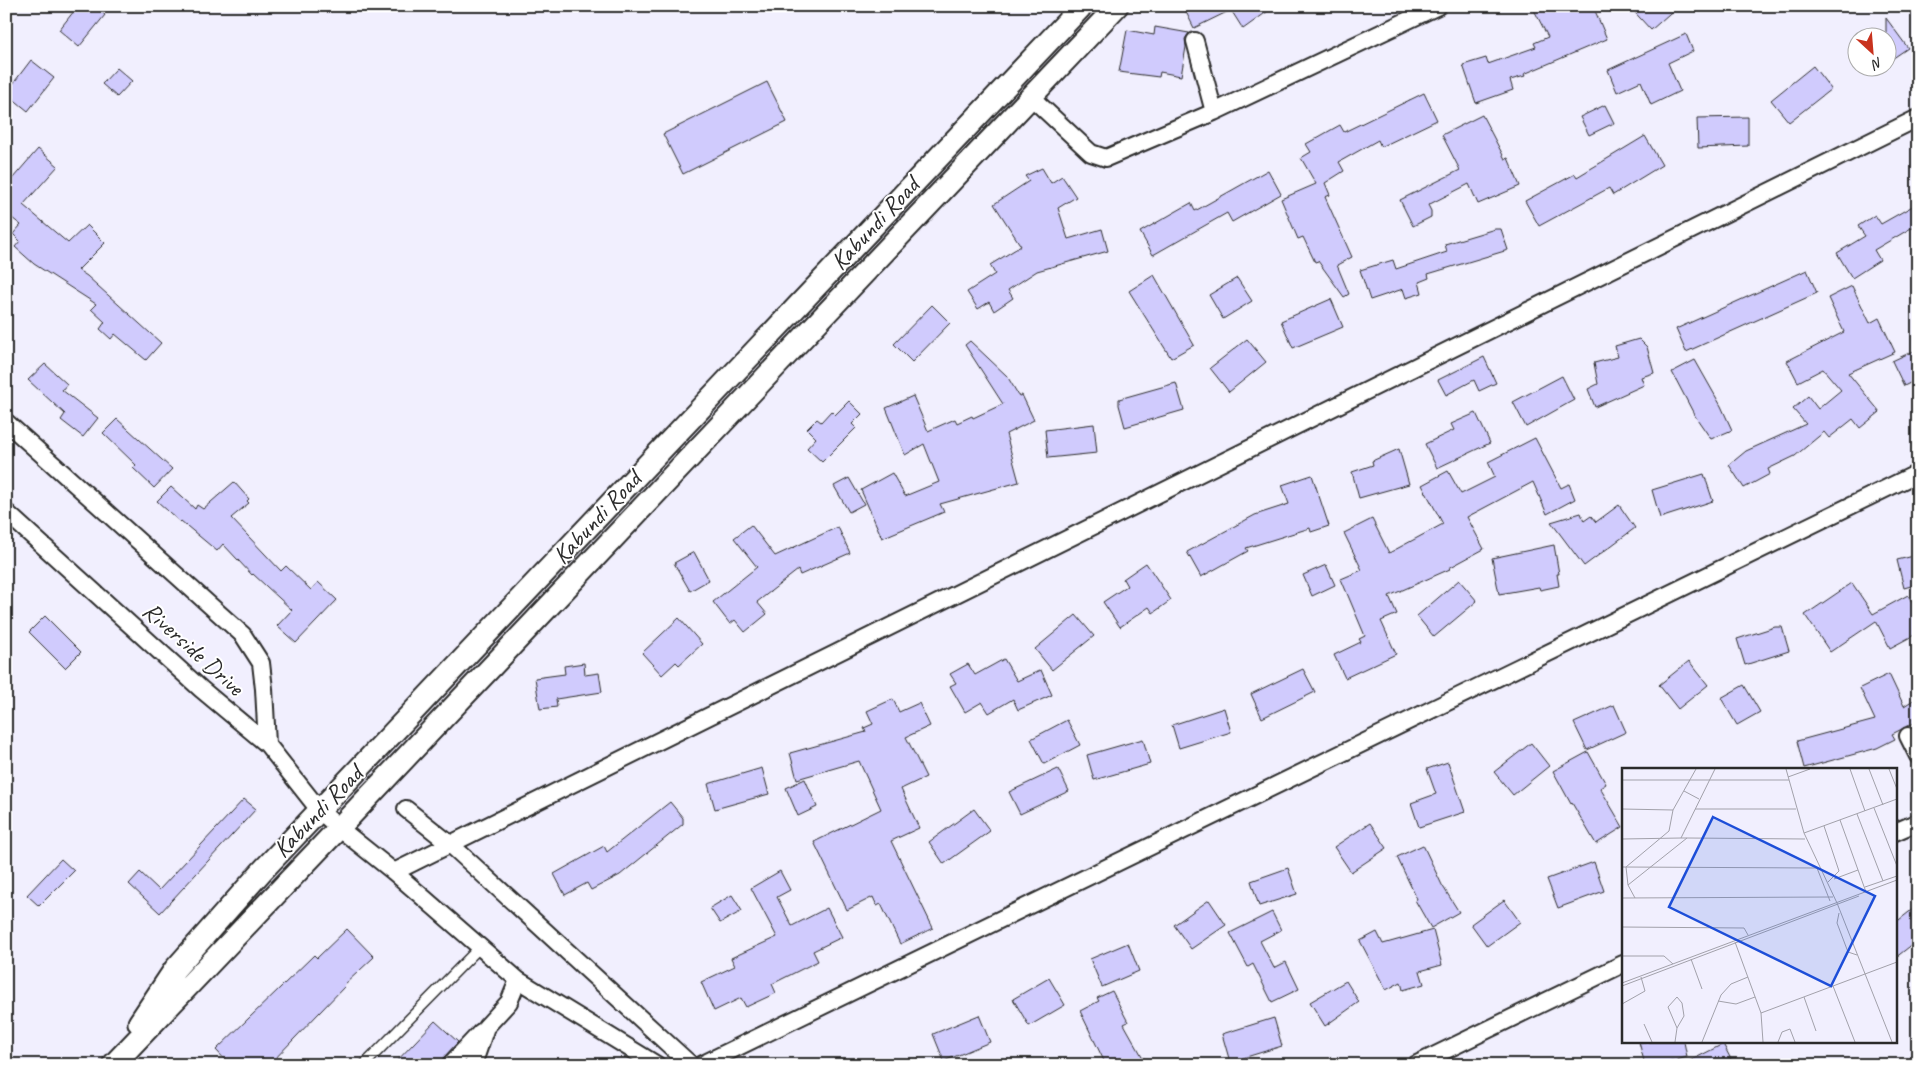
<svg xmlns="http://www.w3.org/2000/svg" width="1924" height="1071" viewBox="0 0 1924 1071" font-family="Caveat,sans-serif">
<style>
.building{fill:#d0cbfd;stroke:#2b2b2b}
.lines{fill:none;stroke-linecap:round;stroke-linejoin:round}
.service-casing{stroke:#2b2b2b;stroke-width:12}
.minor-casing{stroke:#2b2b2b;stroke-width:20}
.tertiary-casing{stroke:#2b2b2b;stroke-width:25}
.service{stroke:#fff;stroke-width:9}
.minor{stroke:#fff;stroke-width:16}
.tertiary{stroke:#fff;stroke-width:21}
.labels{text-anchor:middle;stroke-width:4;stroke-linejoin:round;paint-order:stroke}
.street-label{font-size:25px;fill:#2b2b2b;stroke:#fff}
.inset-road{fill:none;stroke:#a2a1aa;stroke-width:1}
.view{fill:#1d4ed8;fill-opacity:0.15;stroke:#1d4ed8;stroke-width:2.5}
.inset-edge{fill:none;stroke:#2b2b2b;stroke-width:2.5}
</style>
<rect width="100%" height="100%" fill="#f1effe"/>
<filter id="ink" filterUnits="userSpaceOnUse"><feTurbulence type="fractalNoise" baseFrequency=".02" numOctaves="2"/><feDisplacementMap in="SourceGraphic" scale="10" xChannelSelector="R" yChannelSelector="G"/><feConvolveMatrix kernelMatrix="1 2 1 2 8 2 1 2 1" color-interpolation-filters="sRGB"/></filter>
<g filter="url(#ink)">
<!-- building -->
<path class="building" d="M78,6H95L105,15L79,47L59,30Z
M1194,6H1275L1243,29L1231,10L1194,28L1185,10Z
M1532,6H1593L1607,39L1524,74L1525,76L1510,80L1513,90L1476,103L1463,65L1486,58L1488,64L1536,47L1534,43L1548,37Z
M1629,6H1678L1651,30Z
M1886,18L1908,48L1886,63Z
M1155,27L1189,33L1185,39L1186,47L1181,76L1160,72L1159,77L1119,72L1127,30L1154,35Z
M1686,34L1693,51L1668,63L1680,91L1651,105L1641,81L1617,92L1608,70Z
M31,60L54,78L28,111L6,93Z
M1813,66L1831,89L1789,122L1771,100Z
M117,68L132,81L117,97L102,84Z
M767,82L787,122L683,174L663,134Z
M1424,93L1437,120L1381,147L1378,140L1339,162L1344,171L1325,183L1330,195L1325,197L1352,257L1337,265L1349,294L1344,297L1318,261L1315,262L1303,237L1298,239L1281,199L1316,184L1301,158L1311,152L1306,144L1340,125L1344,132Z
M1605,105L1614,123L1589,135L1580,117Z
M1482,115L1505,159L1508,158L1520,186L1478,204L1469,184L1428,205L1431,211V217L1413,226L1400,200L1460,170L1442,135Z
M1748,117V146L1698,148L1697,118Z
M1645,136L1662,165L1613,195L1609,188L1539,226L1525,201L1575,174L1577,177Z
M38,149L58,166L23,205L68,243L87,225L105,243L78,270L87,276L161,343L146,360L115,334L111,339L100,329L105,322L91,309L96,304L34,264L15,247L20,241L13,234L21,225L12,218L6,225V186Z
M1042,168L1051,183L1062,176L1076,197L1058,208L1068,239L1102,229L1108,251L1037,271L1008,290L1013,298L994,311L989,302L978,309L967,292L995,274L990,265L1021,246L994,204L1029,181L1025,176Z
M1268,170L1281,194L1232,222L1227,213L1153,255L1140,232L1191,203L1195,211Z
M1918,203V224L1874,250L1880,260L1852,278L1837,253L1865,236L1858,226L1875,215L1881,224Z
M1495,229H1501L1508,250L1428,274L1429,278L1419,282L1422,293L1406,298L1403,289L1370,300L1360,270L1393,260L1396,269L1447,252L1445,244Z
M1807,270L1817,293L1686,352L1676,329Z
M1154,275L1194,345L1171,358L1129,291Z
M1237,278L1252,301L1223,319L1209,295Z
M1852,286L1870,323L1879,318L1895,352L1848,373L1880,412L1860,428L1853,419L1829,438L1824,432L1795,456L1768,469L1770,474L1744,488L1729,465L1746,451L1806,424L1793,409L1808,396L1818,409L1841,390L1823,369L1798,382L1787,361L1844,332L1828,298Z
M1331,299L1343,327L1293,348L1281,321Z
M932,305L950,323L912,362L894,344Z
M1247,339L1266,362L1229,392L1210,368Z
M1639,339L1647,347L1654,373L1641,377L1644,385L1595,407L1588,389L1598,384L1594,363L1618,357L1615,346Z
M970,341L1007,376L1019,396L1022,395L1034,420L1006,434L1019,482L940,504L944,512L882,538L861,490L892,473L905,496L939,482L924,444L905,455L886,408L913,396L928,431L955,419L957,423L972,416L973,418L1003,404L965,345Z
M1918,349V379L1904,386L1892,361Z
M1484,357L1496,383L1479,391L1474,380L1446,395L1438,380Z
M1695,360L1721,406L1732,430L1711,439L1695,416L1672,372Z
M45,364L67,384L62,390L98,418L83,437L61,420L65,414L28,380Z
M1562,376L1574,400L1526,427L1513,402Z
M1176,383L1184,410L1125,427L1119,405V399Z
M849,401L862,414L852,424L856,428L822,462L807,448L816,438L807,429L817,419L821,422L831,411L835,415Z
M1476,413L1490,443L1437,468L1425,444L1454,430L1451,424Z
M117,419L172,469L154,488L133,468L136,465L103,433Z
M1094,424L1097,453L1048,458L1045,430Z
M1535,438L1561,488L1569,484L1575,499L1547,514L1533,482L1467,517L1484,549L1449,568L1450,569L1389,596L1397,614L1381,621L1396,654L1345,678L1334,655L1361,642L1359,639L1365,636L1341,579L1362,570L1344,533L1372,519L1389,553L1443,524L1422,485L1448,471L1461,494L1495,477L1488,462Z
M1399,449L1409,484L1359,498L1352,472L1373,465L1372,461Z
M1704,474L1713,501L1660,518L1652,490Z
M1312,475L1329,526L1311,532L1310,528L1246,548L1248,551L1201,577L1187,552L1255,515L1289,504L1282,485Z
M849,478L864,504L849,512L834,486Z
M234,482L249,499L247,501L249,503L231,518L281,571L286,566L311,590L318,582L337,600L296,643L277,626L292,610L253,574L252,575L223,544L217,551L181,521L180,522L157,501L171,487L195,509L197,505L203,509Z
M1619,505L1635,528L1584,566L1551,522L1581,513L1584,521L1591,516L1596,522Z
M751,525L775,556L838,527L850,553L800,575L798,570L757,602L767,614L745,632L735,620L730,624L713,602L757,567L734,538Z
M1554,545L1559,574H1557L1559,586L1540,590L1539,587L1499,594L1492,558Z
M694,552L709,580L690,591L674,563Z
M1918,555V584L1904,588L1897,560Z
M1146,563L1171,600L1153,613L1149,607L1120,627L1103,602L1127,586L1123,579Z
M1326,565L1335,585L1312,596L1303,575Z
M1459,580L1477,601L1434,637L1417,616Z
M1852,583L1873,614L1908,595L1918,613V633L1890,648L1876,621L1830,652L1805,615Z
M1076,615L1094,636L1052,670L1035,649Z
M45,616L81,652L65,668L29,632Z
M679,618L702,644L679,665L676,662L662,675L642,653Z
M1775,627H1782L1789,651L1745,665L1737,639Z
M1004,659L1017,681L1041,670L1052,695L1018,710L1013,699L989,713L982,702L965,712L950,686L956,683L950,674L968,664L975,675Z
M1689,661L1708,685L1678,709L1659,685Z
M584,663L585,675L599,673L602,692L556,699L557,707L540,709L535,678L565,674L564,666Z
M1303,669L1315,692L1262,718L1251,694Z
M1889,674L1904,706L1918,697V721L1892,734L1895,739L1877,748L1804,768L1797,741L1875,720L1860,688Z
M1744,685L1760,712L1737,725L1721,698Z
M893,699L899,712L919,703L930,726L906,737L926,777L901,789L919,828L891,841L933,928L900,944L881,904L877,906L873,897L847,910L814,842L881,809L859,761L797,779L790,753L866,732L864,728L873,724L867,711Z
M1614,705L1626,732L1587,750L1574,723Z
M1224,708L1231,732L1179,748L1172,725Z
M1067,720L1080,745L1044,764L1031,739Z
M1143,739L1150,764L1094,780L1087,755Z
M1531,743L1549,766L1513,795L1494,772Z
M1588,752L1606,784L1600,788L1623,827L1596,844L1572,803L1571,804L1553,771Z
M1448,762L1465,812L1419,827L1411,803L1436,794L1427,769Z
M762,768L769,794L715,809L708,784Z
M1058,769L1069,791L1020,814L1009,792Z
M805,779L817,807L798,816L786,788Z
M244,799L256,809L160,913L129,884L140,872L159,890Z
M670,802L683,818V824L620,875L591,890L587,883L565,895L554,874L604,846L607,852Z
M974,809L990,831L944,864L929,842Z
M1370,823L1387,848L1351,872L1334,847Z
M1423,845L1442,885L1459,912L1431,928L1415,900L1417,899L1397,857Z
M61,859L74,871L39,906L27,895Z
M1594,862L1604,891L1558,908L1547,879Z
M1288,868L1297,894L1259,906L1251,881Z
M780,871L790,890L777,897L792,926L827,908L842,937L813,951L818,961L772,984L776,993L746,1007L741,998L714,1011L701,982L735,966L731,958L777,937L751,888Z
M732,895L742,911L720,923L710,908Z
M1209,900L1226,925L1191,949L1174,925Z
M1504,900L1520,922L1487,946L1471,924Z
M1918,905V940L1895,958V923Z
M1272,912L1281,930L1260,941L1274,968L1286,962L1299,989L1272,1002L1253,964L1248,967L1230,933Z
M347,929L374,957L344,985L345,986L269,1065H230L216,1050L314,955L317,958Z
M1433,930L1442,965L1420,971L1424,984L1403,990L1401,982L1386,990L1360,941L1377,932L1383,944Z
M1128,943L1139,971L1102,987L1090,959Z
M1049,978L1065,1005L1029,1026L1013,999Z
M1346,981L1359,1002L1325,1026L1310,1002Z
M1112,991L1128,1022L1124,1024L1147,1065H1106L1080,1011L1099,1001L1097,998Z
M979,1015L990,1042L944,1061L933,1034Z
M1274,1018L1282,1046L1230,1062L1222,1034Z
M435,1021L458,1042L443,1058L439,1065H393Z
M1639,1042H1684L1687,1057L1660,1065H1645Z
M1723,1044L1734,1065H1682Z"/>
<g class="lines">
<defs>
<path id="service" d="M364,1065L480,947"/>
<path id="minor" d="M1195,41L1214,112
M1031,97L1091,153L1106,158L1214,112L1438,6
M6,422L243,635L261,663L264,689L267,744
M6,512L201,689L267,744L320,811L339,828L394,872L518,980L657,1065
M1908,736L1918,756
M406,809L450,844L691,1065
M1895,832L1918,822
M394,872L1918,118
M450,1065L481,1032
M473,1065L486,1027L509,1002L518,980
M701,1065L1918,473
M1415,1065L1623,964"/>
<path id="tertiary" d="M139,1023L175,969L262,871L1082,6
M113,1065L339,828L1117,6"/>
</defs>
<!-- service casing -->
<use href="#service" class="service-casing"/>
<!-- minor casing -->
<use href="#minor" class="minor-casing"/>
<!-- tertiary casing -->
<use href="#tertiary" class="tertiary-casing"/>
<!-- service -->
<use href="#service" class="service"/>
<!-- minor -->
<use href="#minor" class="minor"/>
<!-- tertiary -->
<use href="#tertiary" class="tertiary"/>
</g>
</g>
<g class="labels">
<!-- street labels -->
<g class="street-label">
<text transform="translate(874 223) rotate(-47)" y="9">Kabundi Road</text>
<text transform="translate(596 517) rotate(-47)" y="9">Kabundi Road</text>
<text transform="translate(194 648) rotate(42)" y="9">Riverside Drive</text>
<text transform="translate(317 811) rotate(-46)" y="9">Kabundi Road</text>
</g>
</g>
<!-- overview -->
<g transform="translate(1622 768)">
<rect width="275" height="275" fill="#f1effe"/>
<path class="inset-road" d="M164,1L182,65L215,135L270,274M228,1L243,43M247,1L261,37M267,1L275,21M166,9L188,1M0,12H167M62,23L77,31M252,40L275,98M0,41L51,42M73,41H174M235,46L261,113M218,52L244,124M202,58L217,103L206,114M182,65L275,31M65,70L183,71M0,71L59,70M0,99L196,100M195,100L208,133M212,111L236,102M6,117L4,99L47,63L51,42L74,1M243,119L275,108M0,130L211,129M13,130L6,117L65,70H59L93,1M217,145L215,155L226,184L235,187M0,159L122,160L126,167M113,174L139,245M0,188H42L51,196M69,191L80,221M0,215L275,112M0,218L237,128M211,218L233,274M182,229L194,263M96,233L114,236L133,229M0,236L23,223L19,209M22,256L30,274M53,274L55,260L62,248L60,235L55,229L46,239L55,260M80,274L99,227L109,216L126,209M141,274L139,245L275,194M156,274L160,264L168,261L173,274"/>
<path class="view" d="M91,49L253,128L209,218L47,139Z"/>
<rect width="275" height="275" class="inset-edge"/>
</g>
<!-- margin -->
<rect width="1924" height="1071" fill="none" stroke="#fff" stroke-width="25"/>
<rect x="12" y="12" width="1899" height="1046" fill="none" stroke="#2b2b2b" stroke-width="2" filter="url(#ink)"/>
<!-- north arrow -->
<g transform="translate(1872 52) rotate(154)"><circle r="24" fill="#ffffff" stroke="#aaaaaa"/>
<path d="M0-4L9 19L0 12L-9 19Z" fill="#c8321e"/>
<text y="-8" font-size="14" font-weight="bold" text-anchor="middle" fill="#2b2b2b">N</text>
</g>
</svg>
